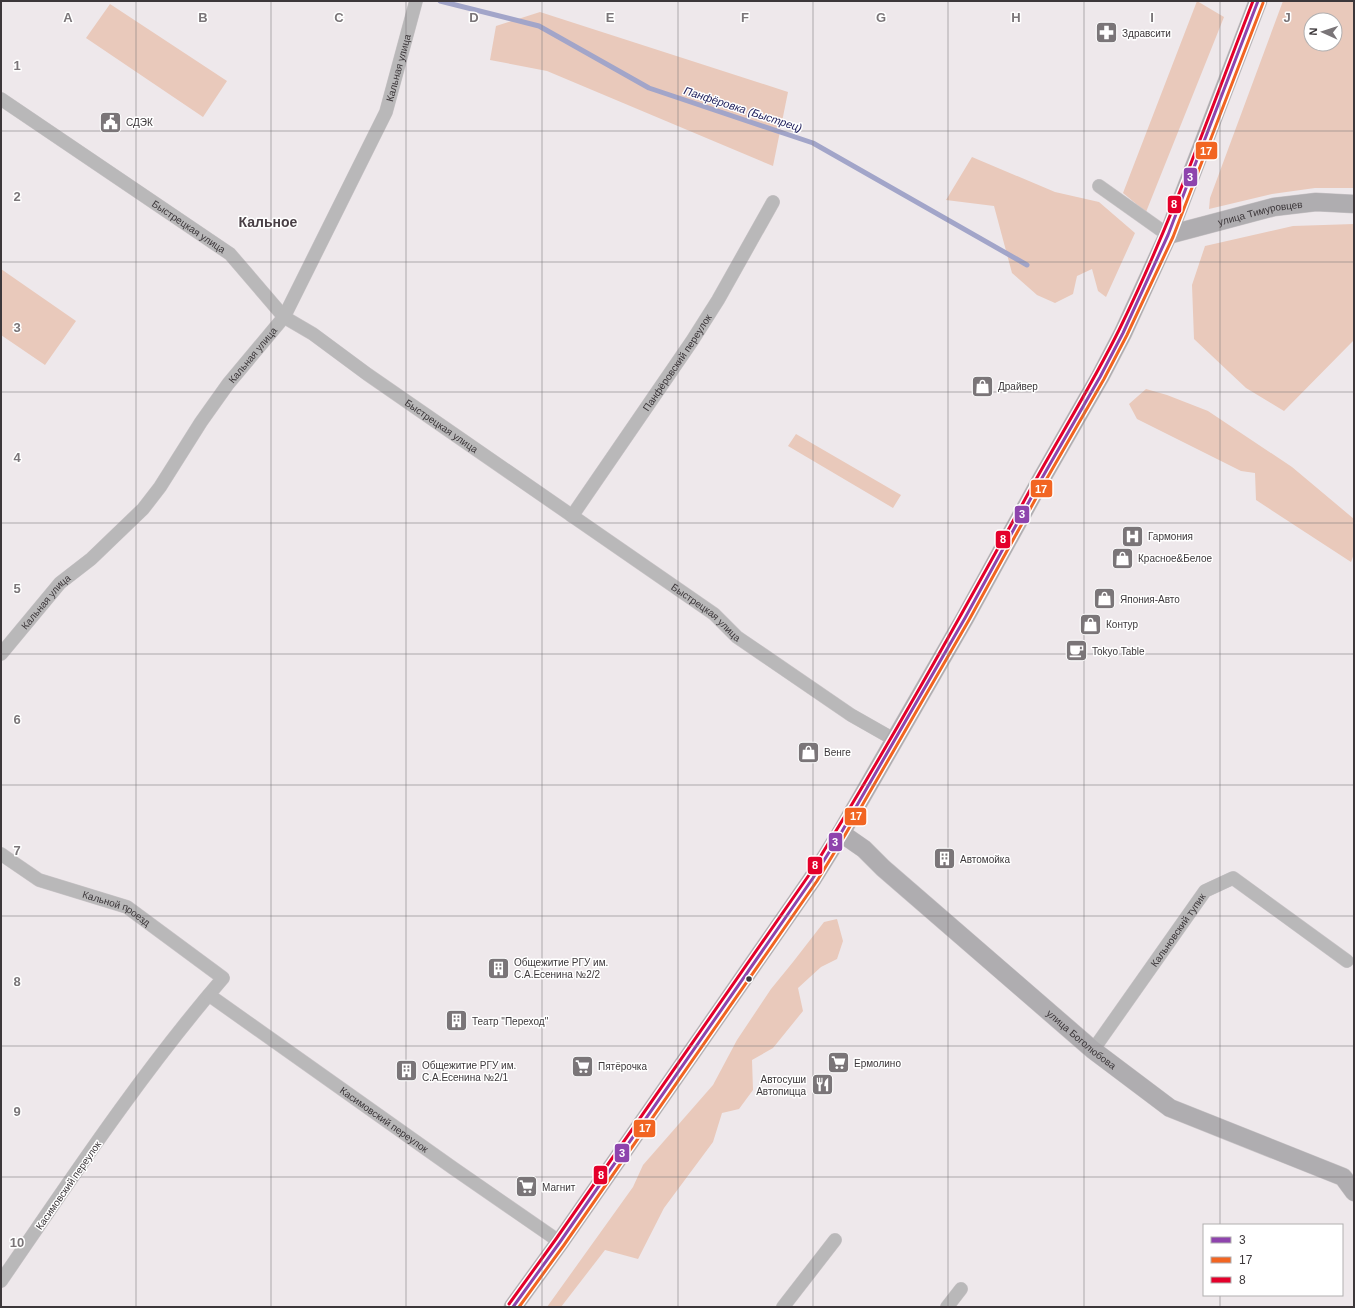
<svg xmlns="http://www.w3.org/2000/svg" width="1355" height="1308" viewBox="0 0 1355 1308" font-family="Helvetica,sans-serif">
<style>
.green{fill:#e9c9bb;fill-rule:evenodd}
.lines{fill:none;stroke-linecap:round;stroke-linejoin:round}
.stream{stroke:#a2a5c9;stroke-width:5}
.street-casing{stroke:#cac5c8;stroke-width:14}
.secondary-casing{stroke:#cac5c8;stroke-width:19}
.street{stroke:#b9b8b9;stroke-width:13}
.secondary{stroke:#afadb0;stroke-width:18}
.bus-1-casing{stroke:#fff;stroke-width:6}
.bus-2-casing{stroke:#fff;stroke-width:6}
.bus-3-casing{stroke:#fff;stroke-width:6}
.bus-1{stroke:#8e44ad;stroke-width:3}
.bus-2{stroke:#f26522;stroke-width:3}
.bus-3{stroke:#e4002b;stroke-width:3}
.grid{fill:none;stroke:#7a7578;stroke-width:1;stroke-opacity:0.55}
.bus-dot{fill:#3c373a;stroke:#fff;stroke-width:1.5}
.labels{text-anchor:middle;stroke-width:3;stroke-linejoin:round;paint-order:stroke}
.poi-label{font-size:10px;fill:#3c373a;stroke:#fff;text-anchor:start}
.street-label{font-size:10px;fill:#3c373a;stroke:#fff}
.water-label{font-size:11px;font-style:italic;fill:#23235f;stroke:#fff}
.district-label{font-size:14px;font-weight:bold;fill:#493f45;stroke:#fff}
.grid-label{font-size:13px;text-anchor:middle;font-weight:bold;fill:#7a7578;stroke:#fff;stroke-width:3;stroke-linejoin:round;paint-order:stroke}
.line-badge{stroke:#fff;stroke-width:1.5}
.badge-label{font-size:11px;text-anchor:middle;font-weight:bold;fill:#fff}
</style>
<rect width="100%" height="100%" fill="#eee8eb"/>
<!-- green -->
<path class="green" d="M1197,1L1224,17L1146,212L1123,193Z
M1283,1H1354V188H1315L1272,194L1209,209L1210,198ZM1311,20H1335V44H1311Z
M110,4L227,81L203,117L86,38Z
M540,12L788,92L773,166L547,71L490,60L496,26Z
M972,157L1055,192L1099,202L1135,233L1106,297L1098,291L1092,269L1077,276L1073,294L1055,303L1037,295L1012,273L994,206L946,200Z
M1354,224V340L1284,411L1246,388L1194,339L1192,285L1205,246L1293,226Z
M1,269L76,321L45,365L1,335Z
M1146,389L1167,395L1208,411L1292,467L1354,519V554L1351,562L1256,500L1255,473L1241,471L1137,419L1129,404Z
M796,434L901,495L893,508L788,446Z
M837,919L843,941L837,959L821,967L798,988L803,1011L773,1048L752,1060L753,1090L739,1109L722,1113L713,1142L664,1208L638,1259L605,1250L561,1307H547L633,1187L643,1165L713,1085L737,1040L771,989L793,962L824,922Z"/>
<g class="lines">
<!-- stream -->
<path class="stream" d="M440,1L539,26L649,88L813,143L1027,265"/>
<defs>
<g id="street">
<path id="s1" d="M1,99L230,254L284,317L313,334L367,374L714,614L737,637L851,715L895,740"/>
<path d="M1099,186L1168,235"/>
<path id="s2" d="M572,516L692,341L718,300L773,202"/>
<path id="s3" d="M1,654L60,583L91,559L143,509L160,487L201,422L228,384L284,317L386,112L416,1"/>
<path id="s4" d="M1,854L39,880L127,907L223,978C142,1072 71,1179 1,1281"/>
<path id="s5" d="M209,995L453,1168L560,1242"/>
<path id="s6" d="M1093,1050L1205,891L1233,878L1347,961"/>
<path d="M783,1307L835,1240"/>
<path d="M947,1307L961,1289"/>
</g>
<g id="secondary">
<path id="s7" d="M1168,235L1274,207L1316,202L1354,204"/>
<path id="s8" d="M841,833L864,849L883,868L1093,1050L1170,1108L1343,1177L1354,1192"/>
<path d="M513,1307L560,1242L813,878L841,833L965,618L1042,478L1100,377L1123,333L1168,235L1258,1"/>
</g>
</defs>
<!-- street casing -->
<use href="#street" class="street-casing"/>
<!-- secondary casing -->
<use href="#secondary" class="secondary-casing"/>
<!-- street -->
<use href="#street" class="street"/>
<!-- secondary -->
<use href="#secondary" class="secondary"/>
<defs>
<path id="bus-1" d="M513,1307L560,1242L813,878L841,833L965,618L1042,478L1100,377L1123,333L1168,235L1258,1"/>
<path id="bus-2" d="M519,1307L564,1245L817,881L845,835L969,620L1046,480L1104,379L1127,335L1173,237L1263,3"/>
<path id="bus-3" d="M509,1304L556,1239L809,875C884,754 954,628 1023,503C1054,445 1090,389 1119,330C1171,224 1210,112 1253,1"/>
</defs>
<!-- bus-1 casing -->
<use href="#bus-1" class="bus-1-casing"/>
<!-- bus-2 casing -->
<use href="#bus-2" class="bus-2-casing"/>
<!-- bus-3 casing -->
<use href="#bus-3" class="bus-3-casing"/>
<!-- bus-1 -->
<use href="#bus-1" class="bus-1"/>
<!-- bus-2 -->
<use href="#bus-2" class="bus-2"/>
<!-- bus-3 -->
<use href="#bus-3" class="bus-3"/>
</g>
<!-- grid -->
<path class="grid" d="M136,1V1307M271,1V1307M406,1V1307M542,1V1307M678,1V1307M813,1V1307M948,1V1307M1084,1V1307M1220,1V1225M1,131H1354M1,262H1354M1,392H1354M1,523H1354M1,654H1354M1,785H1354M1,916H1354M1,1046H1354M1,1177H1354M1220,1295V1307"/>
<!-- icons -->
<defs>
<symbol id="pharmacy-square" viewBox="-11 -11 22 22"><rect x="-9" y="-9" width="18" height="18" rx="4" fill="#7a7578" stroke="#fff"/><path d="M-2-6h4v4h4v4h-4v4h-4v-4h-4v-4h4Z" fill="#fff"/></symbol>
<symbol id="civic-square" viewBox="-11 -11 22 22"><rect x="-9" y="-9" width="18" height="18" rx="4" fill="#7a7578" stroke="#fff"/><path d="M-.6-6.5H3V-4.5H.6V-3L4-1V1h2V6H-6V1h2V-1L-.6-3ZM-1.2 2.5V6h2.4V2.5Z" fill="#fff"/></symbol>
<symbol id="shop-square" viewBox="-11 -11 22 22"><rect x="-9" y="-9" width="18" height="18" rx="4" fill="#7a7578" stroke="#fff"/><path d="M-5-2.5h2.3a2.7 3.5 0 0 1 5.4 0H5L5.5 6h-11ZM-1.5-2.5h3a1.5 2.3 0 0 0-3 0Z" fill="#fff"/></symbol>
<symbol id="hospital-square" viewBox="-11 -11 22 22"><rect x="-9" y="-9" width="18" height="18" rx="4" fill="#7a7578" stroke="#fff"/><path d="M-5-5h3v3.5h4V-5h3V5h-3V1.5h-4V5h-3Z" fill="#fff"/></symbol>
<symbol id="cafe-square" viewBox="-11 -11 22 22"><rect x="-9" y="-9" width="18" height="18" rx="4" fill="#7a7578" stroke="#fff"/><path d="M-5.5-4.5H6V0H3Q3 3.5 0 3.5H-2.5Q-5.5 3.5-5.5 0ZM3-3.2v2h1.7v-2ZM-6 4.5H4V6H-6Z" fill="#fff"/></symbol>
<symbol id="building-square" viewBox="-11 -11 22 22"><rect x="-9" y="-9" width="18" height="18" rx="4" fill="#7a7578" stroke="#fff"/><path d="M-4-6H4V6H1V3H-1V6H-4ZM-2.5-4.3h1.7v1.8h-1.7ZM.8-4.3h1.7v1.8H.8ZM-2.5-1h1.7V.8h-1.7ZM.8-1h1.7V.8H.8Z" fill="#fff"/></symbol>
<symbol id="supermarket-square" viewBox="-11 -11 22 22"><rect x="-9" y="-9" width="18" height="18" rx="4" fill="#7a7578" stroke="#fff"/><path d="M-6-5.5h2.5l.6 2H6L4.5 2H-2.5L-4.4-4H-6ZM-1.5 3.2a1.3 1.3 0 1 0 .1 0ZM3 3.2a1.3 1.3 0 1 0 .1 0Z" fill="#fff"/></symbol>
<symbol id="restaurant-square" viewBox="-11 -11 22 22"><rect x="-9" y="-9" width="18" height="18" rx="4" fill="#7a7578" stroke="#fff"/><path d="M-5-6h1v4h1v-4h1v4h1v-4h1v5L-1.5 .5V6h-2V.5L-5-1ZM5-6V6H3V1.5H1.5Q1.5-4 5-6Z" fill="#fff"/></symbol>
</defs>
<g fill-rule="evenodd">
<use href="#pharmacy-square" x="1094" y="20" width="25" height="25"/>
<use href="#civic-square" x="98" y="110" width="25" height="25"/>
<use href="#shop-square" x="970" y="374" width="25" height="25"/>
<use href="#hospital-square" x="1120" y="524" width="25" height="25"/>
<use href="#shop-square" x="1110" y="546" width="25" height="25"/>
<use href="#shop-square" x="1092" y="586" width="25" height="25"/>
<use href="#shop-square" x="1078" y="612" width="25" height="25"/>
<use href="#cafe-square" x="1064" y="638" width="25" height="25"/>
<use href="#shop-square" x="796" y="740" width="25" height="25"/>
<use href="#building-square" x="932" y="846" width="25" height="25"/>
<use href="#building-square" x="486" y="956" width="25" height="25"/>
<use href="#building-square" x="444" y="1008" width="25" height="25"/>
<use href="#supermarket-square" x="826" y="1050" width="25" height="25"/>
<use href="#supermarket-square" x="570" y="1054" width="25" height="25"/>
<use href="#building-square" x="394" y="1058" width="25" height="25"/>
<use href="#restaurant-square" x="810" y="1072" width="25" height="25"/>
<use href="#supermarket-square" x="514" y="1174" width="25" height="25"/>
</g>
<!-- markers -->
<circle class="bus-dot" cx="749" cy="979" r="3.5"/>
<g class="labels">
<!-- poi labels -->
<g class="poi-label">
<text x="1122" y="37">Здравсити</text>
<text x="126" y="126">СДЭК</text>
<text x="998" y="390">Драйвер</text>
<text x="1148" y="540">Гармония</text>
<text x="1138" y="562">Красное&amp;Белое</text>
<text x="1120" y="603">Япония-Авто</text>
<text x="1106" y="628">Контур</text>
<text x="1092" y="655">Tokyo Table</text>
<text x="824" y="756">Венге</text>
<text x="960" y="863">Автомойка</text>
<text x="514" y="966">Общежитие РГУ им.<tspan x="514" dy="12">С.А.Есенина №2/2</tspan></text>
<text x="472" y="1025">Театр "Переход"</text>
<text x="854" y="1067">Ермолино</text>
<text x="422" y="1069">Общежитие РГУ им.<tspan x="422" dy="12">С.А.Есенина №2/1</tspan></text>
<text x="598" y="1070">Пятёрочка</text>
<text x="806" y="1083" text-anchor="end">Автосуши<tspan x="806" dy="12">Автопицца</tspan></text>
<text x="542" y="1191">Магнит</text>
</g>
<!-- street labels -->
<g class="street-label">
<text dy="4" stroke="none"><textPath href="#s3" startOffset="717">Кальная улица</textPath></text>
<text dy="4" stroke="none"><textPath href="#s7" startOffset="95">улица Тимуровцев</textPath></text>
<text dy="4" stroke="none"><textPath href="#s1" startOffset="227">Быстрецкая улица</textPath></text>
<text dy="4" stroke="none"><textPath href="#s3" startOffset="393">Кальная улица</textPath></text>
<text dy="4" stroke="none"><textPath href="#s2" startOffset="186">Панфёровский переулок</textPath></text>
<text dy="4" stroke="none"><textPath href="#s1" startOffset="551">Быстрецкая улица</textPath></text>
<text dy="4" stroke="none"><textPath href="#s3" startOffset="69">Кальная улица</textPath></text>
<text dy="4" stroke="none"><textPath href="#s1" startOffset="875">Быстрецкая улица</textPath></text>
<text dy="4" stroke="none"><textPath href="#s4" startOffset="129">Кальной проезд</textPath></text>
<text dy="4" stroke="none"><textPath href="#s6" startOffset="147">Кальновский тупик</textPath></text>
<text dy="4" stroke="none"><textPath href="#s8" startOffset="317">улица Боголюбова</textPath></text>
<text dy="4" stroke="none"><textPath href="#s5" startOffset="215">Касимовский переулок</textPath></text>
<text transform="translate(68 1185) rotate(-55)" y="4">Касимовский переулок</text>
</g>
<!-- water labels -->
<g class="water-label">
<text transform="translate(743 109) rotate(18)" y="4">Панфёровка (Быстрец)</text>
</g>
<!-- district labels -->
<g class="district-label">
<text x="268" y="227">Кальное</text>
</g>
</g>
<g class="grid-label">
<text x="68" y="22">A</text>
<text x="203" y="22">B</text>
<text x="339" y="22">C</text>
<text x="474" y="22">D</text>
<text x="610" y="22">E</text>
<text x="745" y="22">F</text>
<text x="881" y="22">G</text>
<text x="1016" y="22">H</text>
<text x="1152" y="22">I</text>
<text x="1287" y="22">J</text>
<text x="17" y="70">1</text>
<text x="17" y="201">2</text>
<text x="17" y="332">3</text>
<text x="17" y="462">4</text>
<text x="17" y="593">5</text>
<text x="17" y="724">6</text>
<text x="17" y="855">7</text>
<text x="17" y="986">8</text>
<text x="17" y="1116">9</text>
<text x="17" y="1247">10</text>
</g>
<g class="line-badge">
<rect x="1195" y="141" width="23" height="19" rx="4" fill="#f26522"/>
<rect x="1183" y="167" width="15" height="20" rx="4" fill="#8e44ad"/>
<rect x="1167" y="195" width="15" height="19" rx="4" fill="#e4002b"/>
<rect x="1030" y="479" width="23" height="19" rx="4" fill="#f26522"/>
<rect x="1014" y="505" width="16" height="19" rx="4" fill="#8e44ad"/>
<rect x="995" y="530" width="16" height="19" rx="4" fill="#e4002b"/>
<rect x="844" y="807" width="23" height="19" rx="4" fill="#f26522"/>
<rect x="828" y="832" width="15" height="20" rx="4" fill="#8e44ad"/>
<rect x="807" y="856" width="16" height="19" rx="4" fill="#e4002b"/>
<rect x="633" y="1119" width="23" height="19" rx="4" fill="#f26522"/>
<rect x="614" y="1143" width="16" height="20" rx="4" fill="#8e44ad"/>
<rect x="593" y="1165" width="15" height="20" rx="4" fill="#e4002b"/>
</g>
<g class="badge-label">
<text x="1206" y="155">17</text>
<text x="1190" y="181">3</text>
<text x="1174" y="208">8</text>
<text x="1041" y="493">17</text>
<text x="1022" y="518">3</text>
<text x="1003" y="543">8</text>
<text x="856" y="820">17</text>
<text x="835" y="846">3</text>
<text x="815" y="869">8</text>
<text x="645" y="1132">17</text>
<text x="622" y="1157">3</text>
<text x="601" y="1179">8</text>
</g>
<!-- border -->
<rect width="1355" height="1308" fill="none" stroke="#3c373a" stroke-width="4"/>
<!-- legend -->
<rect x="1203" y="1224" width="140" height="72" fill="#ffffff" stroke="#b1afb0"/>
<rect x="1211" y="1237" width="20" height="6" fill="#8e44ad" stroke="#b1afb0"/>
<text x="1239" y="1244" font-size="12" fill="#3c373a">3</text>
<rect x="1211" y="1257" width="20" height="6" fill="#f26522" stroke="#b1afb0"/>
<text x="1239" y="1264" font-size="12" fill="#3c373a">17</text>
<rect x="1211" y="1277" width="20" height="6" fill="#e4002b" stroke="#b1afb0"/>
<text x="1239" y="1284" font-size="12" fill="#3c373a">8</text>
<!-- north arrow -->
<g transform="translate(1323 32) rotate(273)"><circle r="19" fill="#ffffff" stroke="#b1afb0"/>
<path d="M0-3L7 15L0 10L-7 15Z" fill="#7a7578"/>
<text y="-6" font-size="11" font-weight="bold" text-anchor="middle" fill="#3c373a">N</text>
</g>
</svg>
